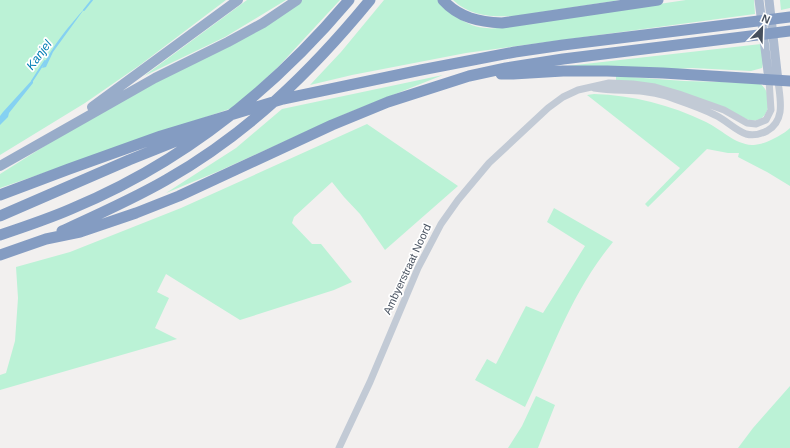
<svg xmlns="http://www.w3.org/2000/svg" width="790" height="448" viewBox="0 0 790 448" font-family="Helvetica,sans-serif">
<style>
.green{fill:#bbf2d6}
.water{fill:#85d1f2}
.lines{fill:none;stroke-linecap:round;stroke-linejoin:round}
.stream{stroke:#85d1f2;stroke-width:2}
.tertiary{stroke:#c2cad5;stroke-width:7}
.primary{stroke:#adbbd0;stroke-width:9}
.trunk{stroke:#98acc9;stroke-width:10}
.motorway{stroke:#849cc2;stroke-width:11}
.labels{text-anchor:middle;stroke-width:3.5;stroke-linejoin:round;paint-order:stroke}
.street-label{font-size:11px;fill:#46505e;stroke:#fff}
.water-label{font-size:12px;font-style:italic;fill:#027eb5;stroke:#fff}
</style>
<rect width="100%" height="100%" fill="#f2f0ef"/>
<!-- green -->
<path class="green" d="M0,0H226L140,65L85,103L0,155Z
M247,0H286L225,37L144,76Z
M301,0H340L278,67L235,107L0,188V174L102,110Z
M384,0H438C450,13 468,28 487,28C492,29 498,28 503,27L686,0H754L755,14L466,53L352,75L310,85L341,52Z
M453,0H620L516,16C493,17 471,17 453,0Z
M780,0H790V8L781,10Z
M761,44L763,63L762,68L751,71L692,68L660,70L567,66Z
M443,75L345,114L219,171L166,193L236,148L282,109Z
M616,76L684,81L758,83C776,90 771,131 744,118L616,81Z
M594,94C632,95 671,105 706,122C721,129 734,144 752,145C762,146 783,135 790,128V186L767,172L738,157L739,153H728L707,149L648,207L645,204L680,168L587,95Z
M367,124L458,186L385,250L360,214L344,197L332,182L294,217L292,223L312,244H321L352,282L334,290L240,320L166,274L157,292L169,298L155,328L177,339L0,390V375L6,373L15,341L18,298L16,267L70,252L181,208Z
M554,208L613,242C571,293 553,349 525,407L475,380L487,359L496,364L526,306L543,313L585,246L547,222Z
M790,386V448H738L753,428Z
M536,396L555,405L538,448H508L522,426Z"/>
<!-- water -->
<path class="water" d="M85,8L53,52L46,67L42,68C52,46 69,26 85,8Z
M33,79V83L9,113L8,117L0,125V116L3,112Z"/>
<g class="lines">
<!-- stream -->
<path class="stream" d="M84,10L92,0
M32,81L45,61"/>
<!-- tertiary -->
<path class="tertiary" d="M594,88C620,92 640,88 666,96C683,102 699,107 715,115C726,120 735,130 746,134C754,136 761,134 767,131C786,120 780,99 778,81
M339,448L370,382L418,268L441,224L458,200L489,163L548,108L563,97L578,90L609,83L633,84L655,87L679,94L724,110L747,123L756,124L766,120L771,110L769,80"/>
<!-- primary -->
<path class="primary" d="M759,0L769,80
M769,0L778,81"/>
<!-- trunk -->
<path class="trunk" d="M92,107L238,0
M0,166L155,78L228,42L263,23L297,0"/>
<!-- motorway -->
<path class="motorway" d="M443,0C459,18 480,22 502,23L658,0
M501,74H513L563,71H607L663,73L790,81
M0,195L69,169L161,136L283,99L421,70L515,52L563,45L790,17
M0,216L129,160L199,132
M62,231C97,215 133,199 166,180C247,134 311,72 370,0
M0,235C24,227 48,219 71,209C180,164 273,90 349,0
M0,255L46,239L80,232L136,213L179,196L332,125L388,102L469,76L506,68L563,59L790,31"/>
</g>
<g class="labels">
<!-- street labels -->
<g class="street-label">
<text transform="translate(407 269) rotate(-65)" y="4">Ambyerstraat Noord</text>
</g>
<!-- water labels -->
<g class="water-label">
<text transform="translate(39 55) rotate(-53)" y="4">Kanjel</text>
</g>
</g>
<!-- north arrow -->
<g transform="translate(762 28) rotate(23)" stroke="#ffffff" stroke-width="3" paint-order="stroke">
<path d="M0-3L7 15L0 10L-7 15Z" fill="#46505e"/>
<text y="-6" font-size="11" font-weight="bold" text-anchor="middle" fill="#46505e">N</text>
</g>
</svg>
